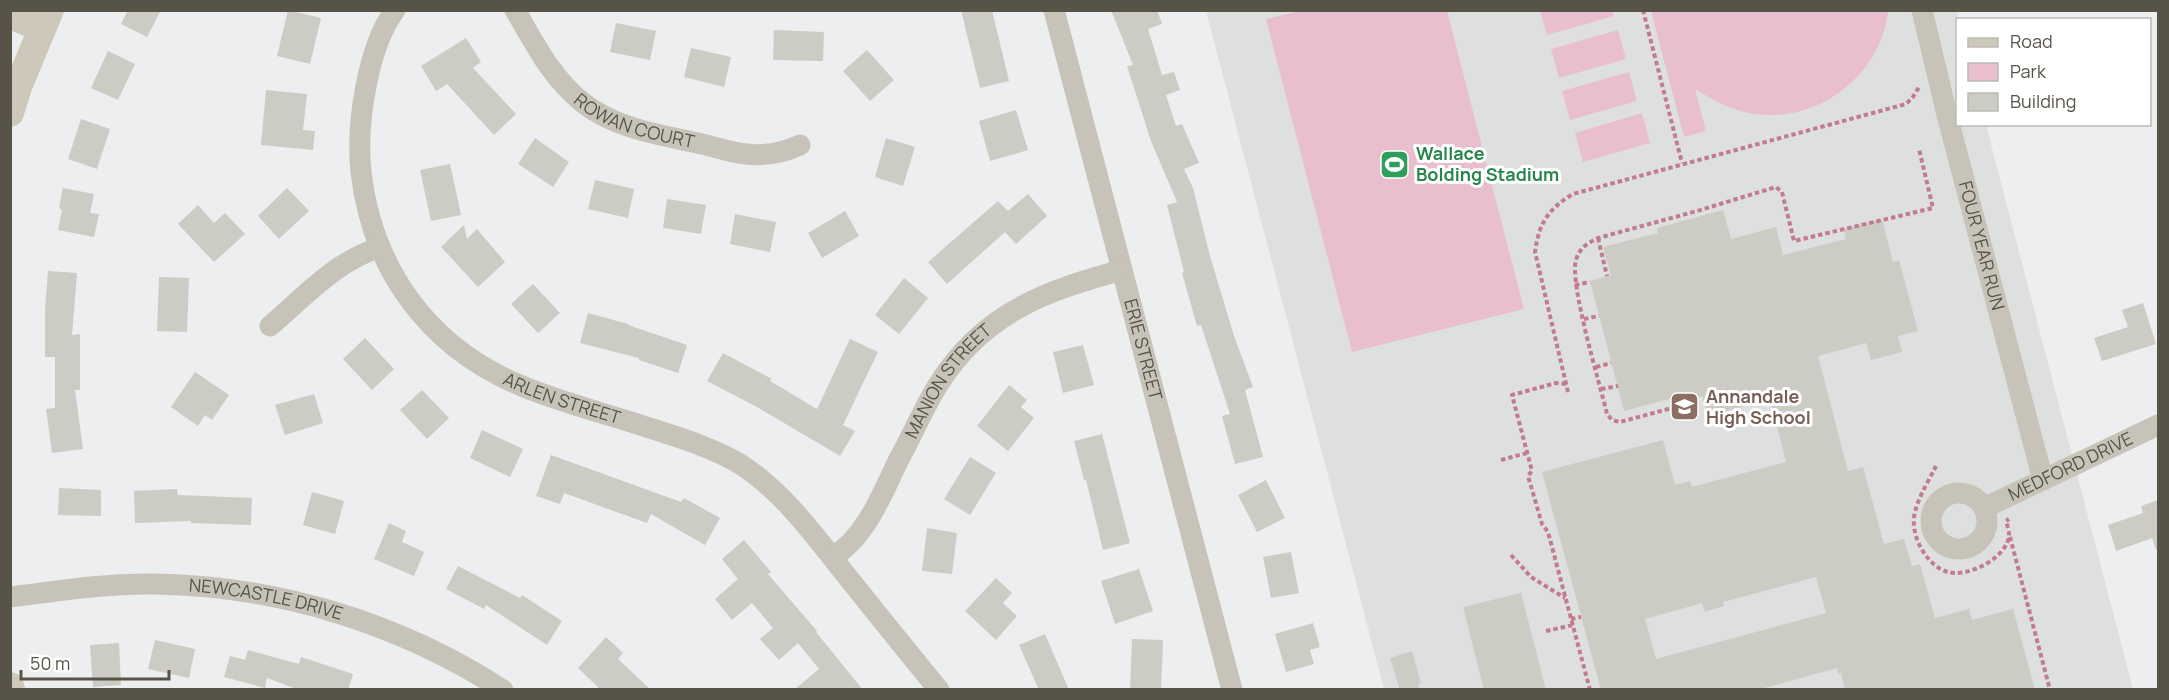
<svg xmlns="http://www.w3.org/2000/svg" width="2169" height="700" viewBox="0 0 2169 700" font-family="Manrope,sans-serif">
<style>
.education{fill:#dee0e0}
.green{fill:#e9bfcf}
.building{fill:#cccbc4;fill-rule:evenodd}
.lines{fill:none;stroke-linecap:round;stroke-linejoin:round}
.path{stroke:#c37b8e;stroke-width:4;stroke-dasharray:4.5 3;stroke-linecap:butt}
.street{stroke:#c8c3b9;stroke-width:21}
.secondary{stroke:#cdc8ba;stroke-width:28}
.labels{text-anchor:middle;stroke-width:6;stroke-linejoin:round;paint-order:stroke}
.street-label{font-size:18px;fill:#585347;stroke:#fff}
.leisure-label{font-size:18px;font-weight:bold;fill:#27864d;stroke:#fff;text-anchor:start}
.education-label{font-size:18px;font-weight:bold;fill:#785e54;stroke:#fff;text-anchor:start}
</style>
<rect width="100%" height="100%" fill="#edeeef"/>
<!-- education -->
<path class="education" d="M1206,11H1957L1959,19L1958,20V124L1986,125L2133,689H1384Z"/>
<!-- green -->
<path class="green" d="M1301,11H1447L1524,309L1352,352L1266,19Z
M1540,11H1612L1614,16L1547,35Z
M1651,11V10L1888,11C1882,70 1827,117 1768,115C1740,115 1718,103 1695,89L1706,131L1684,137Z
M1618,30L1626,59L1559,78L1551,49Z
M1629,72L1637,101L1570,120L1562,91Z
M1642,113L1650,143L1583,162L1575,133Z"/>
<!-- building -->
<path class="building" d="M128,10H161L147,37L121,24Z
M288,10L321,18L310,64L277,56Z
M961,10H992L1009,81L980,88Z
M1111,10H1157L1162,24L1148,29L1162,75L1174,72L1180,90L1166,95L1176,126L1182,124L1199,163L1184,169L1193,188L1210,256L1234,336L1253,387L1245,390L1263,457L1235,464L1222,416L1230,414L1201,325L1197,326L1182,273L1184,272L1167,205L1177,202L1151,141L1127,66L1133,65Z
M616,23L656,31L650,60L610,52Z
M774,30L824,32L823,61L773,60Z
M466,38L481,62L473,68L516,114L494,135L447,84L436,91L421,66Z
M691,48L731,57L724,87L684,77Z
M867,50L894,80L870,101L843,71Z
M108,51L135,64L118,100L91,88Z
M266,90L307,94L303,130L315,131L313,150L261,145Z
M1016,110L1028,150L990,161L979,121Z
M81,119L110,129L97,169L68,159Z
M535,138L569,162L553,187L518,164Z
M886,138L915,147L903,186L875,177Z
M450,164L461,215L431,221L420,170Z
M595,180L634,189L628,218L588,209Z
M63,188L94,194L90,213L99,214L94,237L58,230L62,210L59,208Z
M287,188L309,211L279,239L258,216Z
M1028,194L1047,216L1016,244L1005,232L947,284L928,262L998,201L1008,211Z
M667,199L706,205L701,234L663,228Z
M198,205L214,223L225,213L245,234L214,262L178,224Z
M1723,210L1731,239L1776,227L1783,255L1846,239L1844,229L1882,219L1893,262L1899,260L1918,331L1898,336L1902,352L1871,360L1866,343L1818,356L1848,471L1863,467L1884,544L1904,539L1912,566L1920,564L1935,618L1969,609L1972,620L2013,609L2035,690H1845L1841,673L1838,674L1837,668L1757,690H1601L1542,472L1663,440L1675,485L1690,481L1692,487L1786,462L1770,399L1708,416L1702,396L1681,402L1680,396L1624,411L1590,281L1611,275L1603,247L1658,233L1657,228ZM1816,577L1826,613L1656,659L1645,619L1702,603L1705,612L1724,606L1723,602Z
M845,211L859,236L822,258L808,233Z
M735,214L776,222L770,252L730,244Z
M464,225L467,239L477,229L505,262L478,287L441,247Z
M48,271L77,273L72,335L80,334V390H75L83,449L52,453L46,409L55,408V357H45V310Z
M159,277L189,278L187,332L157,331Z
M904,278L928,298L899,334L875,315Z
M533,284L560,313L538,333L511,304Z
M2143,303L2156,344L2102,361L2094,338L2128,327L2122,310Z
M588,313L628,324V325L687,345L678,373L639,360V358L580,343Z
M365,338L394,369L372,390L343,359Z
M850,339L878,352L843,425L855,431L840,456L757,407L707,381L723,353L772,379L770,381L817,409Z
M1083,345L1094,385L1063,393L1053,352Z
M195,372L229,395L212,420L205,415L198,426L171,407Z
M1009,385L1027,400L1021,407L1034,418L1008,451L977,426Z
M422,390L449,418L427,439L400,410Z
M314,394L323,423L285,435L275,405Z
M482,430L523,449L510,477L470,458Z
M1102,434L1130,543L1103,550L1086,480H1084L1074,441Z
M551,455L681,502L684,498L720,518L705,545L651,514L647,523L564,493L560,504L536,496Z
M970,457L996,473L970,515L944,499Z
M1266,480L1285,518L1257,532L1238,495Z
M59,488L101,490V516L58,515Z
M177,489L178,495L252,498L251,525L191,523V521L135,523L134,491Z
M312,492L344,501L335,534L303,525Z
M2158,500V550H2156L2152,538L2116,551L2108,525L2143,513L2141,506Z
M389,523L406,531L402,542L424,552L414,576L374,559Z
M927,528L957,533L952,574L922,571Z
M744,540L771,572L768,574L817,631L816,632L863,690H794L819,669L798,643L779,660L760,639L773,628L752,603L732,620L715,599L738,579L722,559Z
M1291,552L1299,593L1271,598L1263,557Z
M458,566L520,598L522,595L562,621L547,645L486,605L484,609L446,589Z
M1139,569L1153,611L1115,624L1101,581Z
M996,578L1012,593L1003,603L1017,616L996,640L965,611Z
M1521,593L1546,690H1484L1463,607Z
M1313,623L1320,647L1310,650L1314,664L1286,672L1275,634Z
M1045,634L1069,690H1039L1019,645Z
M606,637L623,653L618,659L651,690H601L578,668Z
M1132,639L1163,640L1161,689H1130Z
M155,640L195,649L189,678L148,669Z
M119,643L121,685L93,687L90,645Z
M248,650L299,664L301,657L353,674L348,690H299L267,678L265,688L224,677L230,656L245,660Z
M1412,651L1421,683L1418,684L1420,690H1400L1390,658Z"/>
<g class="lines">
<!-- path -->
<path class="path" d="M1643,10L1682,163
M1598,238L1607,276
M1575,285L1590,282
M1584,319L1599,316
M1596,367L1611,363
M1566,384L1556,383L1512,395L1532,471L1528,476L1542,524L1548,532L1590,690
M1601,389L1618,386
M1568,392L1535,252C1539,223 1548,209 1573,194L1906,104L1913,97L1919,87
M1698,401L1620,422L1612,420L1607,414C1600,384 1569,283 1576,260C1579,248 1588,243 1598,238L1697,211L1776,187L1782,192L1794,241L1933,208L1919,149
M1501,460L1527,453
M1936,466C1929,480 1919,496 1915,512C1909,534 1926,566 1948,572C1968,578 2009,557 2009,534C2009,530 2007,525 2006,521L2009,519
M2010,537L2050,690
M1511,555L1531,577L1565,598
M1571,619L1581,617
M1546,631L1573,625"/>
<!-- street -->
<g class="street">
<path id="s1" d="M395,10C367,48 356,126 361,172C372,268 427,345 517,384C554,400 596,411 634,423C670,435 708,445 740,464C782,491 812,532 842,570C874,610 906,650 939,690"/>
<path id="s2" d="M515,10C535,44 551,77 582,102C615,129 662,135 702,144C716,147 731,153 746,154C764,156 783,153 800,145"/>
<path id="s3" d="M1054,10L1232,690"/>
<path id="s4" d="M1922,10L1947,115L2043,480"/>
<path d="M270,326C303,298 337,260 379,248"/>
<circle cx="1959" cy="521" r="28"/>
<path id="s5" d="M1984,508L2158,425"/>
<path id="s6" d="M833,558C839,552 847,547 853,540C873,518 885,488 898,461C912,436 923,409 938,385C983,313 1045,291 1122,270"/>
<path id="s7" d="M10,597C59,591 107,583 155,584C279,586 399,623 503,690"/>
</g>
<!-- secondary -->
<path class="secondary" d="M10,15L42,28
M10,113L18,87L50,10
M10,686L11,690"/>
</g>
<!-- icons -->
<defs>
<symbol id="stadium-square" viewBox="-11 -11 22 22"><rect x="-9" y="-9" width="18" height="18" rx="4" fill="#2e9e5b" stroke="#fff"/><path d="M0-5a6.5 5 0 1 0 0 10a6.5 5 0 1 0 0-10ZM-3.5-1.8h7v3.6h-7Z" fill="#fff"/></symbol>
<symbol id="school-square" viewBox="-11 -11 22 22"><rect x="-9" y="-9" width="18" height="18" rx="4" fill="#8d6e63" stroke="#fff"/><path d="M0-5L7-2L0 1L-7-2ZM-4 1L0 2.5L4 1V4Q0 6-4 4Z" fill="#fff"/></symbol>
</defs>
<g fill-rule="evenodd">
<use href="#stadium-square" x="1378" y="148" width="33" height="33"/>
<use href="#school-square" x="1668" y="390" width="33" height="33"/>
</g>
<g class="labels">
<!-- street labels -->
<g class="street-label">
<text dy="6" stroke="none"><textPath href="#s2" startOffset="171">ROWAN COURT</textPath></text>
<text dy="6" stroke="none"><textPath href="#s4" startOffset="243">FOUR YEAR RUN</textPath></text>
<text dy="6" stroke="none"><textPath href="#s3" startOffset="351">ERIE STREET</textPath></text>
<text dy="6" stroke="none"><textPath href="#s6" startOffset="213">MANION STREET</textPath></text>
<text dy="6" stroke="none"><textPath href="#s1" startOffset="492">ARLEN STREET</textPath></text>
<text dy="6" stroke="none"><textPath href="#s5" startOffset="96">MEDFORD DRIVE</textPath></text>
<text dy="6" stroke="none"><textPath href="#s7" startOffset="258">NEWCASTLE DRIVE</textPath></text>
</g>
<!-- leisure labels -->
<g class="leisure-label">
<text x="1416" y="160">Wallace<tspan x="1416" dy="21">Bolding Stadium</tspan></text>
</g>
<!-- education labels -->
<g class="education-label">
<text x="1706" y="403">Annandale<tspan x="1706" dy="21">High School</tspan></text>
</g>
</g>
<!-- border -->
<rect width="2169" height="700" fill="none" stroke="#585347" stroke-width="24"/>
<!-- legend -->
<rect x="1956" y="18" width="195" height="108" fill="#ffffff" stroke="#bcbab5" stroke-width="1.5"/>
<rect x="1968" y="38" width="30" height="9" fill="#cdc8ba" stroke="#bcbab5" stroke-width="1.5"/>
<text x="2010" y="48" font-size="18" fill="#585347">Road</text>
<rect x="1968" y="63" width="30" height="18" fill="#e9bfcf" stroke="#bcbab5" stroke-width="1.5"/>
<text x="2010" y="78" font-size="18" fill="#585347">Park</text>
<rect x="1968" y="93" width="30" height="18" fill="#cccbc4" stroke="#bcbab5" stroke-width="1.5"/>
<text x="2010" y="108" font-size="18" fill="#585347">Building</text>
<!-- scale -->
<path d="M21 670v9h148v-9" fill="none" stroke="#585347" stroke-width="3"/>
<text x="30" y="670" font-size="18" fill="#585347" stroke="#ffffff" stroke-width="4.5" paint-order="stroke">50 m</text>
</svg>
